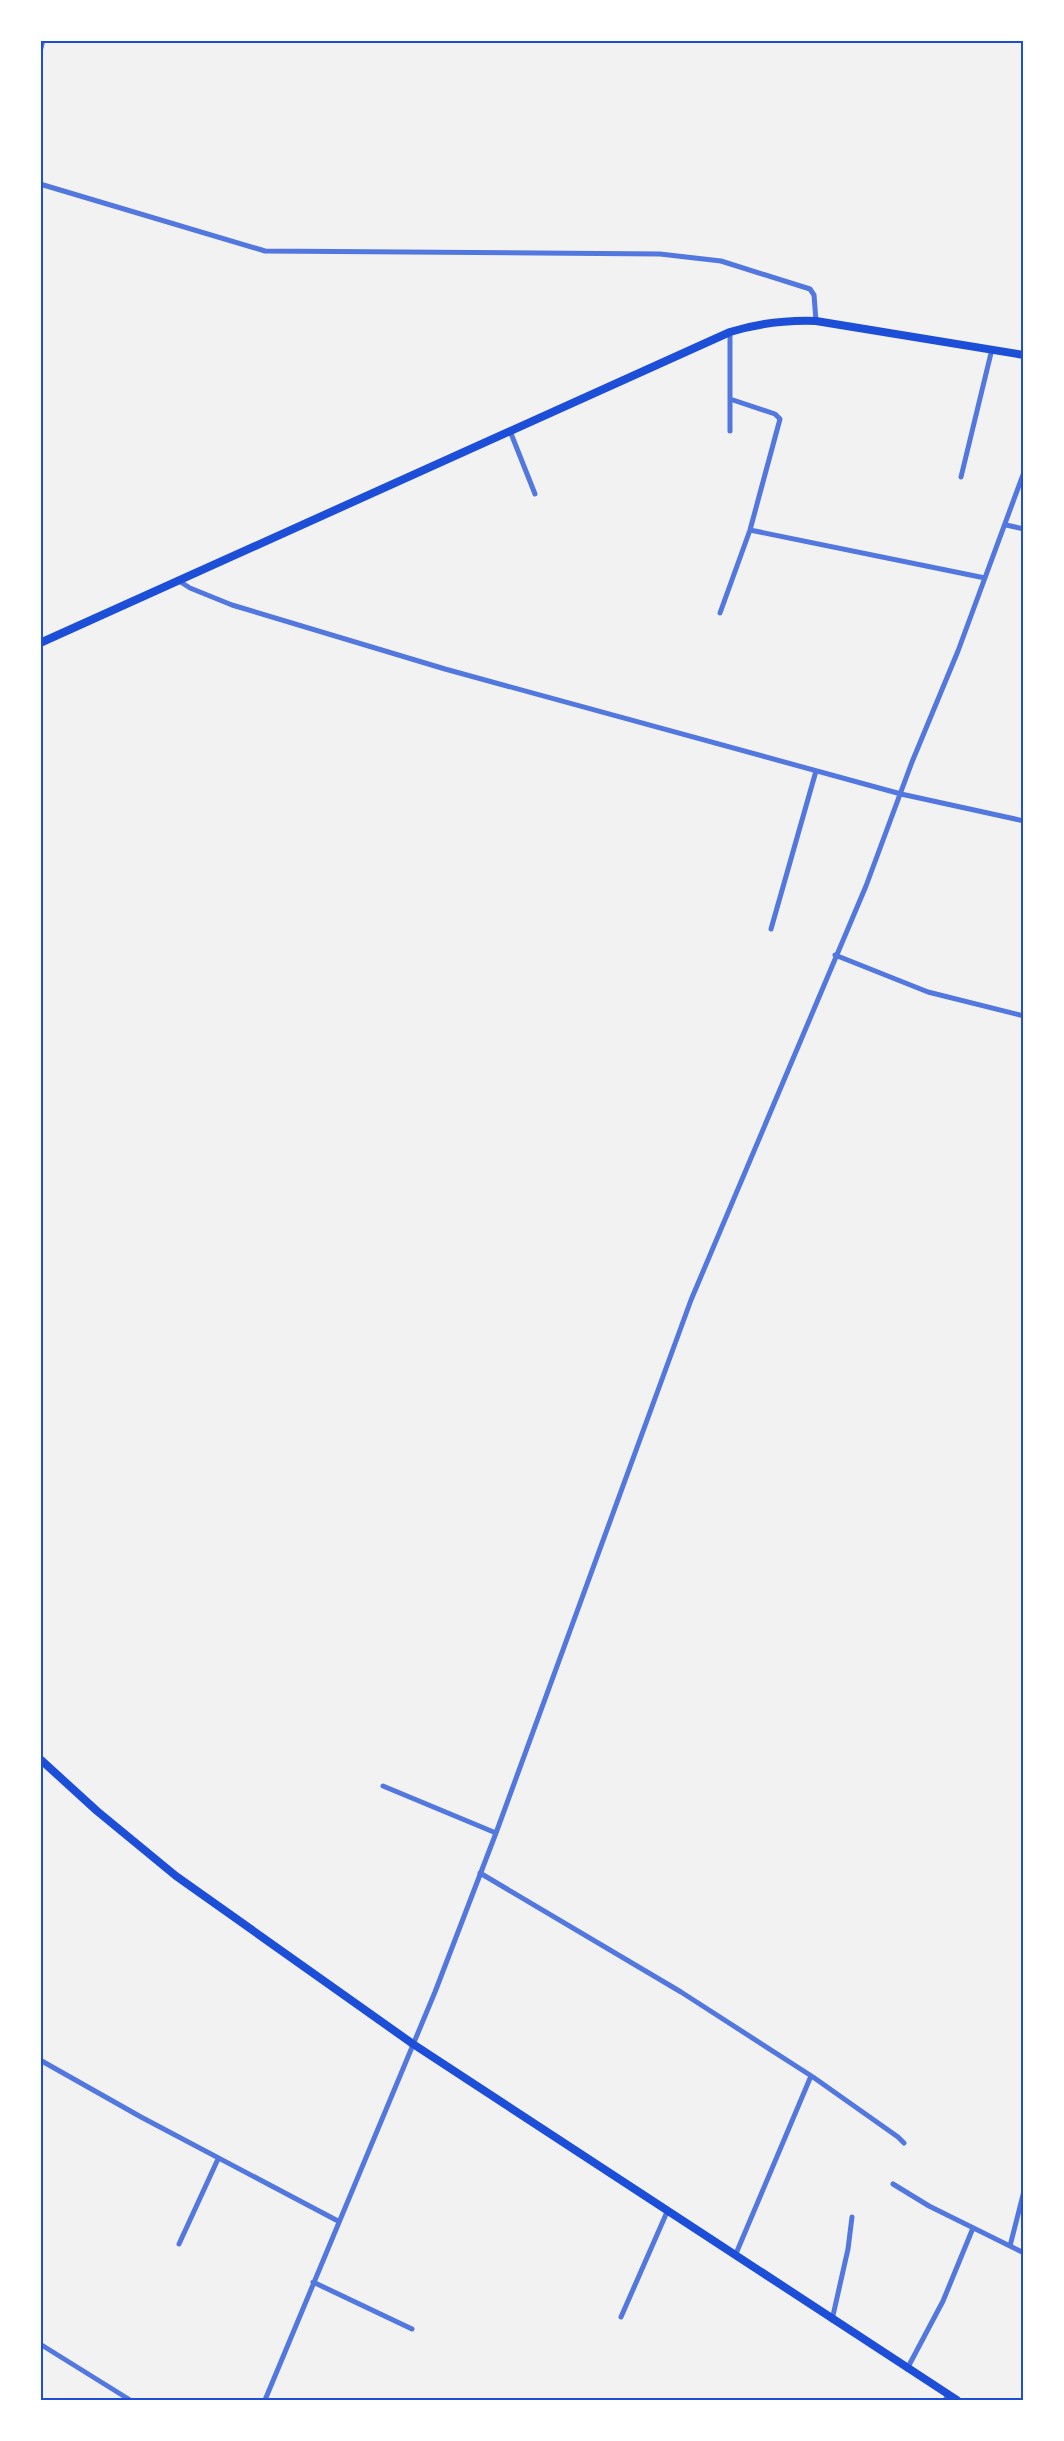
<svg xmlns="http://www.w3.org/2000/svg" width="1064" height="2441" viewBox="0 0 1064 2441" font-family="'Work Sans',sans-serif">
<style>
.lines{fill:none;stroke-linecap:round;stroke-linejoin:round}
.minor{stroke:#5277de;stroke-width:5}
.secondary{stroke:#1d4ed8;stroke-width:8}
.primary{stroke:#1d4ed8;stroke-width:8}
.neatline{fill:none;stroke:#1d4ed8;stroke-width:2}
</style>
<rect width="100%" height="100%" fill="#f2f2f2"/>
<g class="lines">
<!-- minor -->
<path class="minor" d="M40,52L43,40
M40,184L265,251L660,254L721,261L810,289L814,295L816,321
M730,332V431
M510,431L535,494
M961,477L992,349
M1006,525L1024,529
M750,530L985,578
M179,581L190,588L232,605L445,669L901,794L1024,821
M720,613L750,530L780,419L775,414L730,399
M771,929L816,771
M835,955L928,992L1024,1016
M383,1786L496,1833
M480,1873L681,1992L813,2077L898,2137L904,2143
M40,2060L141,2117L338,2221
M893,2184L929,2206L1024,2253
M179,2244L218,2159
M1010,2246L1024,2191
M735,2256L811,2076
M313,2282L412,2329
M621,2317L667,2212
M832,2320L848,2249L852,2217
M40,2344L130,2400
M907,2369L943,2301L973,2228
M265,2400L435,1992L496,1833L691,1300L866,886L912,762L958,651L1024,472
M945,2400L948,2395"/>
<!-- secondary -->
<path class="secondary" d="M40,1759L97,1811L176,1876L413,2044L957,2400"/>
<!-- primary -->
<path class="primary" d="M40,643L730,332C759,323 785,320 816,321L1024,355"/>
</g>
<!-- border -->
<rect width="1064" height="2441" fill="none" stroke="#ffffff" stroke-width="84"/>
<rect x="42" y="42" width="980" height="2357" class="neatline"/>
</svg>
